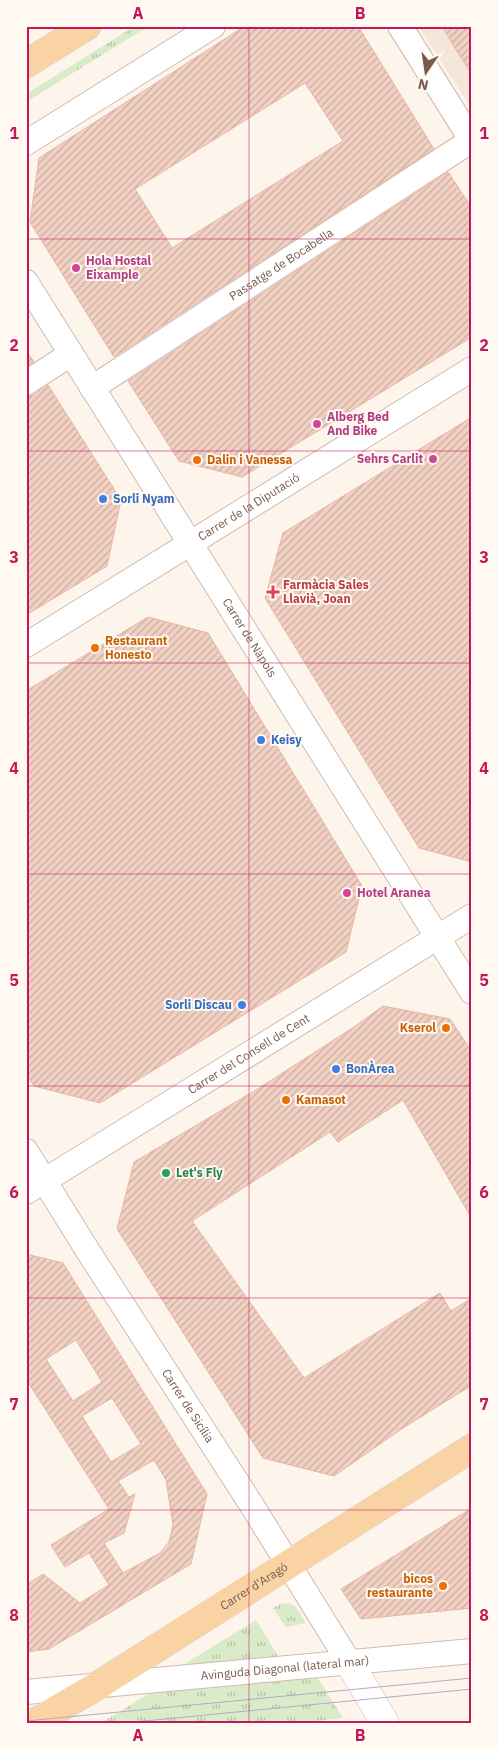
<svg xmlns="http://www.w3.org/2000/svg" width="498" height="1749" viewBox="0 0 498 1749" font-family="'IBM Plex Sans',sans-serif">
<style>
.residential{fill:#f4e6d9}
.grass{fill:url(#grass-tufts)}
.building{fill:url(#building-hatch);stroke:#e5b6a3;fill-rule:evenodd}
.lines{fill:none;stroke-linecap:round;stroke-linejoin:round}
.minor-casing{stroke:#d0bbb0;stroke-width:26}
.tertiary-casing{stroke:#d0bbb0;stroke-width:29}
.primary-casing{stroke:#d9d1cd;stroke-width:29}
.minor{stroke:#fff;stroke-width:24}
.tertiary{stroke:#fff;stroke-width:28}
.primary{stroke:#fad3a5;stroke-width:28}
.tram{stroke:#b6a8c8;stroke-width:1}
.grid{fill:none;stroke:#c2185b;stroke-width:1;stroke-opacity:0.55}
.hotel-dot{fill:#d1479c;stroke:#fff9f2;stroke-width:2}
.food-dot{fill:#e8710a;stroke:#fff9f2;stroke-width:2}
.shop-dot{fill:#3f7fe0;stroke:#fff9f2;stroke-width:2}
.health-dot{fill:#e0444e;stroke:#fff9f2;stroke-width:2}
.leisure-dot{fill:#2e9e5b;stroke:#fff9f2;stroke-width:2}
.labels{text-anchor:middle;stroke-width:4;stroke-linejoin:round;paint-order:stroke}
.hotel-label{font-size:12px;font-weight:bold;fill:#b23c85;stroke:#fff9f2;text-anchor:start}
.street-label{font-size:12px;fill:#79594d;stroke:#fff9f2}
.food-label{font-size:12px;font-weight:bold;fill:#c56008;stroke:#fff9f2;text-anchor:start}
.shop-label{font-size:12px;font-weight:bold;fill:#366cbe;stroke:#fff9f2;text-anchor:start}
.health-label{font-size:12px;font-weight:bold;fill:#be3a42;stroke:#fff9f2;text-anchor:start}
.leisure-label{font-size:12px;font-weight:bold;fill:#27864d;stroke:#fff9f2;text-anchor:start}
.neatline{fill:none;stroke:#c2185b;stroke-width:2}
.grid-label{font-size:16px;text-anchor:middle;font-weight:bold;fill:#c2185b}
</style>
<defs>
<pattern id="grass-tufts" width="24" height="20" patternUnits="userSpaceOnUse" patternTransform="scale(1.25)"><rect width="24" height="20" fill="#daebc9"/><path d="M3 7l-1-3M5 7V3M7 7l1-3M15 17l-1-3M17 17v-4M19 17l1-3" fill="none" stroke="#b6c1a5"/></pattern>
<pattern id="building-hatch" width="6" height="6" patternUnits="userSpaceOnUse" patternTransform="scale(1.25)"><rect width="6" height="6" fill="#f2d1c3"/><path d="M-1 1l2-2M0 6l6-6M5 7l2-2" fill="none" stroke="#c9ada1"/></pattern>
</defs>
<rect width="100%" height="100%" fill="#fdf4eb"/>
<!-- residential -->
<path class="residential" d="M418,26H472V109Z"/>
<!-- grass -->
<path class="grass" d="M135,26H149L26,102V94Z
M289,1603L296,1607L306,1623L286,1627L273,1608L280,1604Z
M256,1620L281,1661L182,1667L183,1665Z
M316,1675L343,1718L297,1723H101L155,1690Z"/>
<!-- building -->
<path class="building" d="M245,26H358L434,149L114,357L30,222L39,158ZM305,83L343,141L172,248L135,189Z
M442,26H472V75L458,53Z
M448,172L472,208V337L242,477L179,461L128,381Z
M26,350L34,362L26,366Z
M48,385L121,500L107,566L26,615V397L33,395Z
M472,417V862L419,848L265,598L283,533Z
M148,617L208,633L362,886L346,952L100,1103L34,1086L26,1074V691Z
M383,1006L450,1019L472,1052V1219L403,1100L338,1142L330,1132L192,1221L304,1378L440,1293L451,1311L472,1298V1385L403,1428L334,1476L263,1458L117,1229L134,1162L256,1090L354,1027Z
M26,1254L63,1263L207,1494L191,1564L49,1649L26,1652V1585L43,1574L80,1603L109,1585L89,1553L65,1567L51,1545L109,1509L26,1379ZM76,1340L102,1382L73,1401L46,1359ZM112,1398L141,1444L111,1462L82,1416ZM154,1460L166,1480L173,1525L169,1542L160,1553L123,1573L104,1543L124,1533L135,1494L129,1497L118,1481Z
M472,1508V1608L361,1619L341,1589Z"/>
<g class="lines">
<defs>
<g id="minor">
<path d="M400,26L472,141"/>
<path d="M26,143L213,26"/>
<path id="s1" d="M26,282L472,992"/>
<path d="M26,383L71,354"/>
<path id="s2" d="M92,388L472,140"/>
<path id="s3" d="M26,645L472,369"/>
<path id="s4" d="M26,1151L86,1248L251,1504L349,1662"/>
<path id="s5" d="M26,1192L472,916"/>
<path id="s6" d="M26,1692L472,1651"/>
</g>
<path id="tertiary" d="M349,1662L385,1723"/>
<g id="primary">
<path d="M26,64L87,26"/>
<path id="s7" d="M34,1723L97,1686L472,1448"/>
</g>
</defs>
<!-- minor casing -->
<use href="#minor" class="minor-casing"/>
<!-- tertiary casing -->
<use href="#tertiary" class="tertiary-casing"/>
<!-- primary casing -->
<use href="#primary" class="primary-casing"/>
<!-- minor -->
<use href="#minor" class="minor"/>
<!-- tertiary -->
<use href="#tertiary" class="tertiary"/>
<!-- primary -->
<use href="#primary" class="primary"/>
<!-- tram -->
<path class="tram" d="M26,1721L472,1678
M124,1723L472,1689"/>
</g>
<!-- grid -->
<path class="grid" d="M249,26V1723M26,239H472M26,451H472M26,663H472M26,874H472M26,1086H472M26,1298H472M26,1510H472"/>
<!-- markers -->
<g class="hotel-dot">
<circle cx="76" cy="268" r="5"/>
<circle cx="317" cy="424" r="5"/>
<circle cx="433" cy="459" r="5"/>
<circle cx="347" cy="893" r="5"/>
</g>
<g class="food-dot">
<circle cx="197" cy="460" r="5"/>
<circle cx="95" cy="648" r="5"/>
<circle cx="446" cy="1028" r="5"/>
<circle cx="286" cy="1100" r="5"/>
<circle cx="443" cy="1586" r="5"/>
</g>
<g class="shop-dot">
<circle cx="103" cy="499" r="5"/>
<circle cx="261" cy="740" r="5"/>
<circle cx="242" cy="1005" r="5"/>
<circle cx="336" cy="1069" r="5"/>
</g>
<path class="health-dot" d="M270.5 584.5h5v5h5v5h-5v5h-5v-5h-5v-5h5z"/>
<circle class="leisure-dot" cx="166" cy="1173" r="5"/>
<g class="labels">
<!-- hotel labels -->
<g class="hotel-label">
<text x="86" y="265">Hola Hostal<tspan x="86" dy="14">Eixample</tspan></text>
<text x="327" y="421">Alberg Bed<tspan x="327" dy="14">And Bike</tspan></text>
<text x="423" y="463" text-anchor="end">Sehrs Carlit</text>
<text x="357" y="897">Hotel Aranea</text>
</g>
<!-- street labels -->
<g class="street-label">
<text dy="4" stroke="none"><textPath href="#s2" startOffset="226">Passatge de Bocabella</textPath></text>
<text dy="4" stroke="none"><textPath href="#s3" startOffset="262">Carrer de la Diputació</textPath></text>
<text dy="4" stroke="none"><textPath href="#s1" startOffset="420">Carrer de Nàpols</textPath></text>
<text dy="4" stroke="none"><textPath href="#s5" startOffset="262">Carrer del Consell de Cent</textPath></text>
<text dy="4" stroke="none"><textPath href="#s4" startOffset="302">Carrer de Sicília</textPath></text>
<text dy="4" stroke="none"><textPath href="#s7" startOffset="259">Carrer d'Aragó</textPath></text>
<text dy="4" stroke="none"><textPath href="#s6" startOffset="260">Avinguda Diagonal (lateral mar)</textPath></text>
</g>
<!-- food labels -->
<g class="food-label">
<text x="207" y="464">Dalin i Vanessa</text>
<text x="105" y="645">Restaurant<tspan x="105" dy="14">Honesto</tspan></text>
<text x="436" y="1032" text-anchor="end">Kserol</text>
<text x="296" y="1104">Kamasot</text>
<text x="433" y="1583" text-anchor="end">bicos<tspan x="433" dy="14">restaurante</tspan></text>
</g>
<!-- shop labels -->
<g class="shop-label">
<text x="113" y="503">Sorli Nyam</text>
<text x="271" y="744">Keisy</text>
<text x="232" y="1009" text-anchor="end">Sorli Discau</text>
<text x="346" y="1073">BonÀrea</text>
</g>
<!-- health labels -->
<g class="health-label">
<text x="283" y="589">Farmàcia Sales<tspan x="283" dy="14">Llavià, Joan</tspan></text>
</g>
<!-- leisure labels -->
<g class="leisure-label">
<text x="176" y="1177">Let's Fly</text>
</g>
</g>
<!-- border -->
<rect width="498" height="1749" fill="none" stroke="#fff9f2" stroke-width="55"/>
<!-- north arrow -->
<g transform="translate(426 72) rotate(193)" stroke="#fff9f2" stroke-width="4" paint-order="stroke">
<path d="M0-4L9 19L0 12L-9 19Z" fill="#79594d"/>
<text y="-8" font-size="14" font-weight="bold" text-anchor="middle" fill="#79594d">N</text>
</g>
<rect x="28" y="28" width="442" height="1694" class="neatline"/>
<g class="grid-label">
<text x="138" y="19">A</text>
<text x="360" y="19">B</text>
<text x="14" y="139">1</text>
<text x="484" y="139">1</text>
<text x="14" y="351">2</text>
<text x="484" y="351">2</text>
<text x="14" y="563">3</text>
<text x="484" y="563">3</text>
<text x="14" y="774">4</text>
<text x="484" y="774">4</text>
<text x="14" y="986">5</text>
<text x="484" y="986">5</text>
<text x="14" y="1198">6</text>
<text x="484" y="1198">6</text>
<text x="14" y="1410">7</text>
<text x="484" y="1410">7</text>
<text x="14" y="1621">8</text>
<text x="484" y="1621">8</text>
<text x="138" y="1741">A</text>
<text x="360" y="1741">B</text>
</g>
</svg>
